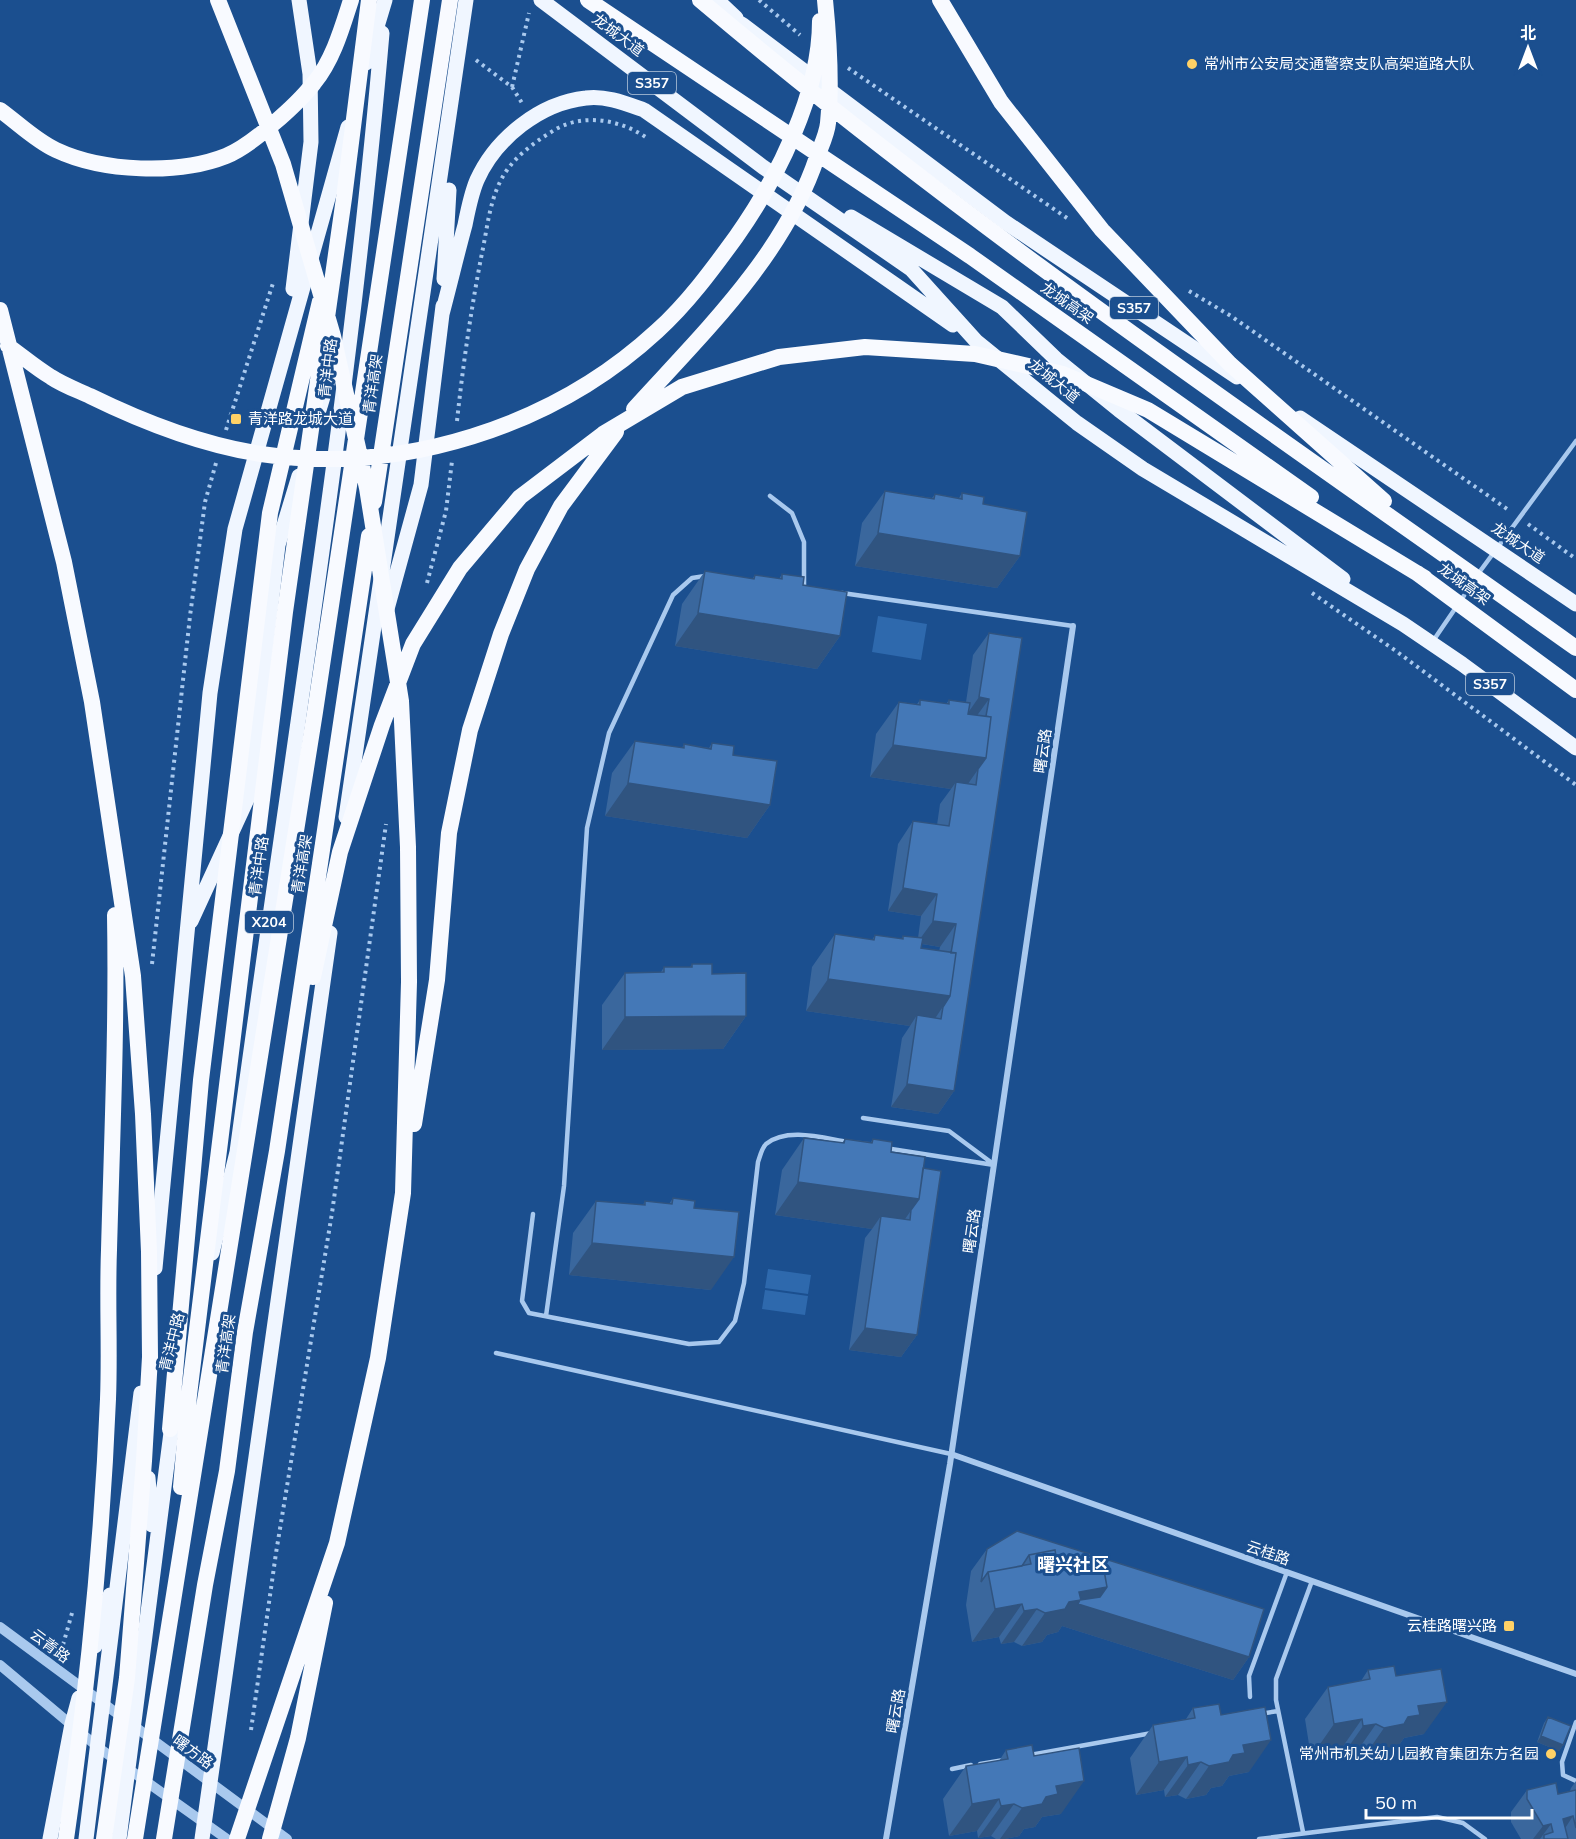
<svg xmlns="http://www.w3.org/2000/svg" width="1576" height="1839" viewBox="0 0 1576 1839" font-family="Mulish,'Noto Sans SC',sans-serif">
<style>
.green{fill:#2e69ad}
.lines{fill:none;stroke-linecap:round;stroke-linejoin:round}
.path{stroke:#a9c9ee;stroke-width:4;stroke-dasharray:3 4.5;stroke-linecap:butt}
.service{stroke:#a9c9ee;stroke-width:4.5}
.minor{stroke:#a9c9ee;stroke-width:6}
.tertiary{stroke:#a9c9ee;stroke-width:10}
.primary{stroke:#f0f6ff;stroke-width:15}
.trunk{stroke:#f8faff;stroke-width:16}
.wall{fill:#3a679d;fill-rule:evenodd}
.shaded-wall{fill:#305480}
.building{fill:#4478b7;stroke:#305480;stroke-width:1.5}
.poi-dot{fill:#ffd166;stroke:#1b4f8f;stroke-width:2}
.labels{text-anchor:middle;stroke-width:6;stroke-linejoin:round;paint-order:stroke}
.shield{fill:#1b4f8f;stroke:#bbcadd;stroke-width:1.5}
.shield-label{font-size:14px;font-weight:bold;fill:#fff}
.street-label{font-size:15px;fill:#fff;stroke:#1b4f8f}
.poi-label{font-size:15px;fill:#fff;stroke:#1b4f8f;text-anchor:start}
.quarter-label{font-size:18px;font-weight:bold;fill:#fff;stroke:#1b4f8f}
</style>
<rect width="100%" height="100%" fill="#1b4f8f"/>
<!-- green -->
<path class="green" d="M878,616L927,624L921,660L872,652Z
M768,1269L811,1275L808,1294L765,1288Z
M765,1290L808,1296L805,1315L762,1309Z"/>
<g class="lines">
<!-- path -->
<path class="path" d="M759,0L800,35
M476,60L512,87L529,13
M848,68L1067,218
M512,87L522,103
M1189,291L1231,316L1510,511
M457,421C463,365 471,309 482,253C488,225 490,194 507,170C520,152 538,140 556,129C585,113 621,120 647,138
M226,430L274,280
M1528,524L1576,559
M427,583L446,511L452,461
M1312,593L1396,651L1576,785
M152,964L190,616L205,502L216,463
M61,1652L72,1613
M251,1730L276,1553L332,1213L386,824"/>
<!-- service -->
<path class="service" d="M770,496L792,513L804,542V588
M1478,574L1576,441
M842,593L1073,626
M1433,641L1474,581
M863,1118L949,1131L992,1163
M885,1148L994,1165
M533,1214L522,1301L529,1313L689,1344L719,1342L735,1321L744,1283L758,1162C760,1156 762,1148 766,1144C787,1127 823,1138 847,1142
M546,1316L564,1186L587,828L609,733L673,595L692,578L705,576
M496,1353L951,1454
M1250,1697L1249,1676L1287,1572
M1260,1714L1278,1711
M1576,1722L1562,1762L1563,1775L1576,1781
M1030,1755L1152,1733
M980,1764L1004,1760
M952,1769L971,1765
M1303,1832L1276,1700V1679L1312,1581
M1259,1839L1437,1817L1463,1823L1485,1839"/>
<!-- minor -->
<path class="minor" d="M951,1454L1576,1674
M886,1839L950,1464L1073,626"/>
<!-- tertiary -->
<path class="tertiary" d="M0,1627L287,1839
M0,1665L99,1748L227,1839"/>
<!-- primary -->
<path class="primary" d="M541,0L763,167L911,269L976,341L1077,423L1143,469L1403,624L1462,664L1576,748
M717,0L736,18
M726,15L743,25L1005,222L1237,377
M366,63L385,0
M851,217L1002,307L1056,359L1119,410L1343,579
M444,279L449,190
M293,289L311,142L310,74L299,0
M442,314C450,284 457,254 465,225C468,210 471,194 477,180C496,138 540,103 586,98C605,95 627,104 644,110L953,325
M319,410L337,350
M1300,418L1576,604
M387,609L421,485L443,306
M346,817L466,0
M191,921L248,797L278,545L299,476
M212,1253L237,1152C287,780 350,408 382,33
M155,1268L210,693L235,529L348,127
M148,1478L152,1525
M95,1646L110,1595
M50,1839L72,1724L79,1698
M86,1839L141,1393
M119,1839L173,1417
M202,1839L330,933"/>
<!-- trunk -->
<path class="trunk" d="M218,0L283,164L333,336L367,488L401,701L408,847L409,982L403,1193L378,1358L337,1543L237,1839
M588,0L970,256L1311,497
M700,0C978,235 1280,437 1576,648
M940,0L1001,102L1102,230L1230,364L1384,501
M0,110C18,123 36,141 56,150C103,172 178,175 226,156C251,146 297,105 314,83C333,60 342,28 351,0
M0,310L64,562L92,702L133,976L143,1114L149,1252L150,1357L144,1461L127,1678L104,1839
M8,346C22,356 36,368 51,377C63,385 77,390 90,396C143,422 202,445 261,454C401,475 553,427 657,331C687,304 712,270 736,237C777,179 820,94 820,21
M634,409C702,334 784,256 817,157C821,146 827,134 828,123C832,82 829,40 825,0
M374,502L450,0
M1417,573L1576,690
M313,977L340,852L382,725L413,644L460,568L520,497L603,434L682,387L779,357L865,347L975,354L1063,374L1148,410L1425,578
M414,1124L437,980L449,833L470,730L501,634L527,569L561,506L616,432
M170,1429L201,1080L270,513L320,301
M181,1487L189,1395L285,612L344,198L369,0
M66,1839C87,1693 102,1546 108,1399C110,1349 107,1300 109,1250C112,1138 117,1027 115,915
M135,1839L315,712L422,0
M164,1839L205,1585L227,1471L245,1332L277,1151L369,536
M270,1839L298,1738L325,1603"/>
</g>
<!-- wall -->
<path class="wall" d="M885,491L932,498L935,494L959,498L962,493L983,504L1020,556L997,588L855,566L862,523Z
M705,571L752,579L755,575L779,579L782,574L803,585L840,636L817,669L675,646L682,604Z
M989,633L1022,638L954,1091L938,1114L891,1107L902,1038L910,1026L806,1011L812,967L835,934L872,940L875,935L901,939L903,936L918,938L921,916L888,911L898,844L913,821L937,825L940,804L951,789L870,777L876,734L899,702L917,704L920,700L946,704L949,700L966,702L973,655ZM922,944L940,947L939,951L921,948Z
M635,741L682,748L684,744L709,748L712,743L733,755L770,805L747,838L605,816L612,773Z
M692,964L712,974L746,1016L723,1049L602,1050V1005L625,973L661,972L664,967H690Z
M804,1138L842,1143L845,1139L871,1142L873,1139L891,1152L923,1168L917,1335L901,1357L849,1350L865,1238L872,1229L775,1215L782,1170Z
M673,1198L694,1208L711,1290L569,1275L573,1233L596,1201L643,1205L645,1201L669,1204Z
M987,1549L1102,1558L1249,1657L1233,1680L1062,1626L1058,1632L1047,1635L1042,1642L1022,1646L1014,1642L1001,1644L999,1637L972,1642L966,1605L971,1571Z
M1368,1670L1424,1734L1404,1738L1397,1748L1386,1749L1381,1757L1361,1761L1353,1757L1340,1759L1339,1752L1311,1757L1305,1719L1328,1687L1361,1681Z
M1193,1708L1221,1715L1249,1772L1229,1776L1222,1786L1211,1788L1206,1795L1186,1799L1178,1795L1165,1797L1164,1790L1136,1795L1130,1758L1153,1725L1186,1719Z
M1548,1717L1563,1745L1559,1751L1537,1742L1544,1723Z
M1006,1750L1034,1756L1061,1814L1042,1817L1035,1827L1024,1829L1019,1836L1005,1839H996L991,1836L978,1838L977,1831L949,1836L943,1799L966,1766L999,1761Z
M1576,1781V1839H1521L1511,1822V1812L1527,1790L1558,1794L1570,1791L1571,1788Z"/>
<!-- shaded-wall -->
<path class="shaded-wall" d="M878,533L1020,556L997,588L855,566Z
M698,613L840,636L817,669L675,646Z
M979,697L989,699L973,721L963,720Z
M893,745L986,758L963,791L956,782L951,789L870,777Z
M628,783L770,805L747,838L605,816Z
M903,888L937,894L921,916L888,911Z
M933,921L956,924L940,947L917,943Z
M828,979L950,996L928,1029L917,1015L910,1026L806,1011Z
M746,1016L723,1049L602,1050L625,1017Z
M907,1084L954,1091L938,1114L891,1107Z
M798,1182L919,1199L896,1232L881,1216L872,1229L775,1215Z
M592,1243L734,1257L711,1290L569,1275Z
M865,1328L917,1335L901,1357L849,1350Z
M1107,1587L1249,1657L1233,1680L1062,1626L1058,1632L1047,1635L1042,1642L1022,1646L1045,1613L1069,1602L1079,1592Z
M1022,1604L999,1637L972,1642L995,1609Z
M1037,1609L1014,1642L1001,1644L1024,1611Z
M1447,1702L1424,1734L1404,1738L1397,1748L1386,1749L1381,1757L1361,1761L1384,1728L1408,1717L1418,1706Z
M1362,1719L1339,1752L1311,1757L1334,1724Z
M1376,1724L1353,1757L1340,1759L1363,1726Z
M1541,1736L1563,1745L1559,1751L1537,1742Z
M1271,1740L1249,1772L1229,1776L1222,1786L1211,1788L1206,1795L1186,1799L1209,1766L1243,1745Z
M1187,1757L1164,1790L1136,1795L1159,1762Z
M1201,1762L1178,1795L1165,1797L1188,1765Z
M1084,1781L1061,1814L1042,1817L1035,1827L1024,1829L1019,1836L1005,1839H1000L1022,1808L1056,1786Z
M999,1799L977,1831L949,1836L972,1804Z
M1014,1804L991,1836L978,1838L1001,1806Z
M1573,1816L1558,1839L1563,1819Z
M1551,1824L1540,1839H1533L1543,1826Z"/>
<!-- building -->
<path class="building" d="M885,491L934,499L935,494L962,499V493L984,497L983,504L1027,512L1020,556L878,533Z
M705,571L754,579L755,575L782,579V574L804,577L803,585L847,592L840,636L698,613Z
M989,633L1022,638L954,1091L907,1084L917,1015L941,1019L943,1007L950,996L956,953H951L956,924L933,921L937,894L903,888L913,821L949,826L956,782L976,785L978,769L986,758L991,717L986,716L989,699L979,697Z
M920,700L949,704V700L970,703L968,714L991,717L986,758L893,745L899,702L920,705Z
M635,741L684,748V744L711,749L712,743L734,746L733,755L777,761L770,805L628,783Z
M835,934L874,940L875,935L903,939V936L923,938L921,948L956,953L950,996L828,979Z
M692,964H712V974L746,973V1016L625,1017V973L664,972V967H692Z
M804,1138L844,1143L845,1139L872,1143L873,1139L892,1142L891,1152L925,1157L919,1199L798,1182Z
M923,1168L941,1171L917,1335L865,1328L881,1216L910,1220L911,1210L919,1199Z
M673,1198L695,1201L694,1208L739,1212L734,1257L592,1243L596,1201L645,1205V1201L672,1204Z
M1017,1531L1093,1555L1057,1562L1055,1550L1029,1555L1022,1566L988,1572L981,1582L987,1549Z
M1055,1550L1057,1562L1101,1554L1107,1587L1079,1592L1081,1600L1069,1602L1065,1609L1045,1613L1037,1609L1024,1611L1022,1604L995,1609L988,1572L1031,1564L1029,1555Z
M1102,1558L1264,1609L1249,1657L1078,1604L1080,1600L1100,1597L1107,1587Z
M1394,1666L1396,1676L1441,1669L1447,1702L1418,1706L1420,1715L1408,1717L1404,1724L1384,1728L1376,1724L1363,1726L1362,1719L1334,1724L1328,1687L1370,1679L1368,1670Z
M1219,1704L1221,1715L1265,1707L1271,1740L1243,1745L1245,1753L1233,1755L1229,1762L1209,1766L1201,1762L1188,1765L1187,1757L1159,1762L1153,1725L1195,1718L1193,1708Z
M1548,1717L1571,1726L1563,1745L1541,1736Z
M1032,1745L1034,1756L1079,1748L1084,1781L1056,1786L1058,1794L1046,1797L1042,1804L1022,1808L1014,1804L1001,1806L999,1799L972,1804L966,1766L1008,1759L1006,1750Z
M1556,1783L1558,1794L1576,1790V1828L1573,1816L1563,1819L1568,1839H1544V1835L1553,1832L1551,1824L1543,1826L1527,1799V1790Z"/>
<!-- markers -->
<g class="poi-dot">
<circle cx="1192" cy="64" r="6"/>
<rect x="230" y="413" width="12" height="12" rx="3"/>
<rect x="1503" y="1620" width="12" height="12" rx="3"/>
<circle cx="1551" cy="1754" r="6"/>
</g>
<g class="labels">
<!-- shield labels -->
<g class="shield">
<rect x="628" y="72" width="48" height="22" rx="4.5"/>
<rect x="1110" y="297" width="48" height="22" rx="4.5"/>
<rect x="1466" y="673" width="48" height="22" rx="4.5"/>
<rect x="245" y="911" width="48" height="22" rx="4.5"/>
</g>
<g class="shield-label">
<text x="652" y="88">S357</text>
<text x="1134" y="313">S357</text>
<text x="1490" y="689">S357</text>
<text x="269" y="927">X204</text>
</g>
<!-- street labels -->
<g class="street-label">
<text transform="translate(618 35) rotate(37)" y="5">龙城大道</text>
<text transform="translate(1067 303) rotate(35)" y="5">龙城高架</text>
<text transform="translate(328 368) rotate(-83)" y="5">青洋中路</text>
<text transform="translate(1054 381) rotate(39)" y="5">龙城大道</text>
<text transform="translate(373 384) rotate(-82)" y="5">青洋高架</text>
<text transform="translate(1518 543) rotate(34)" y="5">龙城大道</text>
<text transform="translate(1464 584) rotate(36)" y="5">龙城高架</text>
<text transform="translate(1043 751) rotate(-82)" y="5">曙云路</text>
<text transform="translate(302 864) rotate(-81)" y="5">青洋高架</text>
<text transform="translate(259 866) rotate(-82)" y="5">青洋中路</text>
<text transform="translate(972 1231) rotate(-82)" y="5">曙云路</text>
<text transform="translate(172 1342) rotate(-76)" y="5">青洋中路</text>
<text transform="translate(226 1344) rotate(-82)" y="5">青洋高架</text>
<text transform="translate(1268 1553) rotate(19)" y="5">云桂路</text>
<text transform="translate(50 1646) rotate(37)" y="5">云青路</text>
<text transform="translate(896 1711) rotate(-80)" y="5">曙云路</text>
<text transform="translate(193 1752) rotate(36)" y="5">曙方路</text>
</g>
<!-- poi labels -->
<g class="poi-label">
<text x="1204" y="69">常州市公安局交通警察支队高架道路大队</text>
<text x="248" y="424">青洋路龙城大道</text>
<text x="1497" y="1631" text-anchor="end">云桂路曙兴路</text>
<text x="1539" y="1759" text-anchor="end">常州市机关幼儿园教育集团东方名园</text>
</g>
<!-- quarter labels -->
<g class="quarter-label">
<text x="1073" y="1571">曙兴社区</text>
</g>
</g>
<!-- north arrow -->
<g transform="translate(1528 48)" stroke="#1b4f8f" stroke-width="4.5" paint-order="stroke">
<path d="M0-4.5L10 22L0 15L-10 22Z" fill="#ffffff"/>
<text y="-9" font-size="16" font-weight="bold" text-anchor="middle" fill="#ffffff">北</text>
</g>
<!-- scale -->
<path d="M1366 1809v9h166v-9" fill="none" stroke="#ffffff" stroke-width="3"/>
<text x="1375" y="1809" font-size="18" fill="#ffffff" stroke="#1b4f8f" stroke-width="4.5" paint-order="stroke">50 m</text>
</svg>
